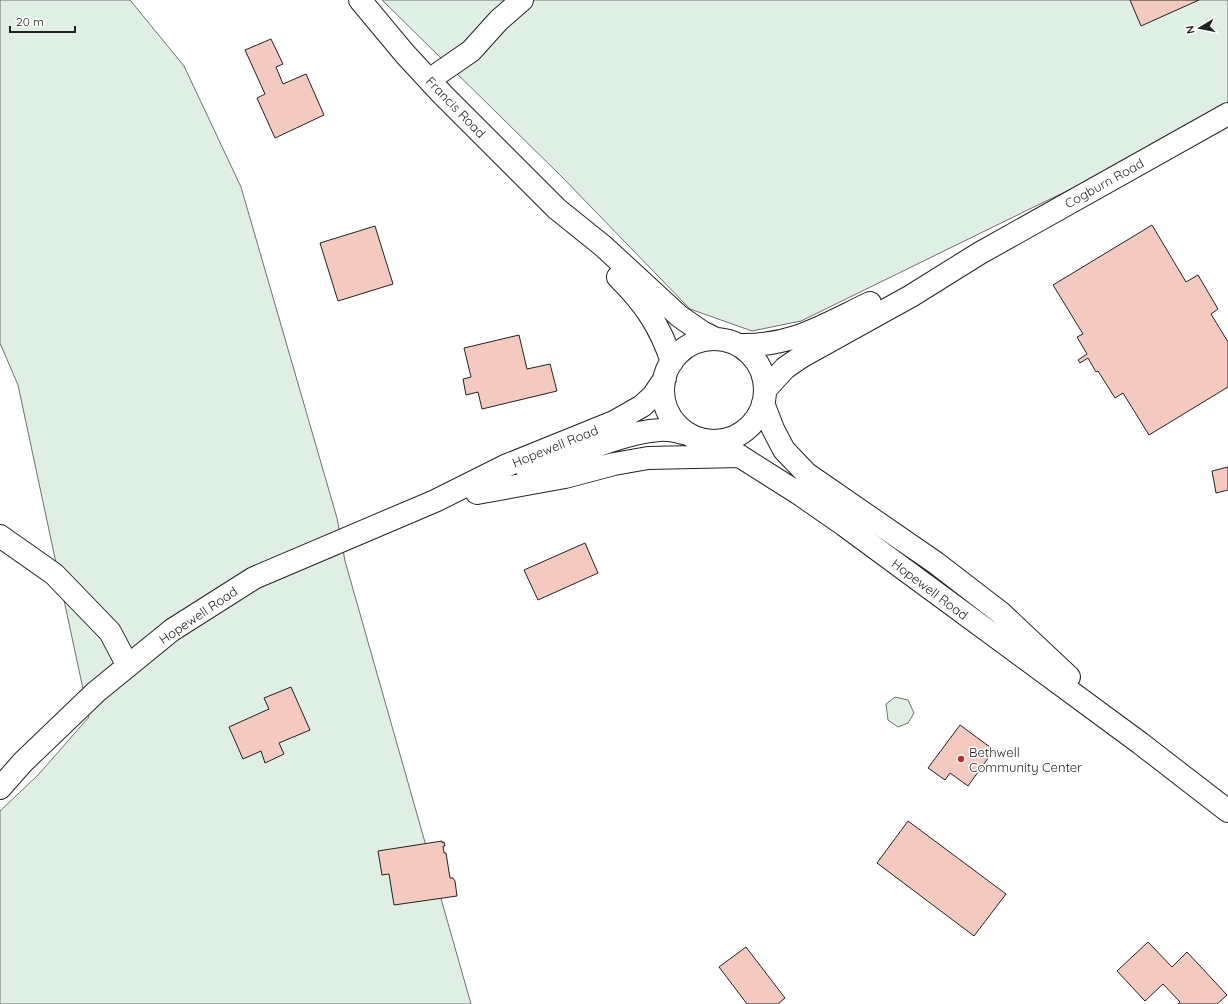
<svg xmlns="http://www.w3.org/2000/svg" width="1228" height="1004" viewBox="0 0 1228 1004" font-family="Quicksand,sans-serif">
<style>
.green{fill:#e0efe3;stroke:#6f6f6f}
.building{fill:#f3c9c0;stroke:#222}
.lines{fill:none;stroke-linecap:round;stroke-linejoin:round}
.minor-casing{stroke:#222;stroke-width:24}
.minor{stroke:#fff;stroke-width:22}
.poi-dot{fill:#c62828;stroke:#fff;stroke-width:1.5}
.labels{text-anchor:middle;stroke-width:3;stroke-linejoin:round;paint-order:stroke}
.street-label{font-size:13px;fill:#222;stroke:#fff}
.poi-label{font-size:13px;fill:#222;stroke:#fff;text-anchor:start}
</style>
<rect width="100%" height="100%" fill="#fff"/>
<!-- green -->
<path class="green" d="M0,0H130L184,66L241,187L337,518L345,561L471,1004H0V811L38,775L89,717L18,385L0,343Z
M382,0H1228V114L1042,203L801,321L752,331L690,309L561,176Z
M895,697L908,700L914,713L908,723L898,727L888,720L886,704Z"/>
<!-- building -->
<path class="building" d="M1130,0H1199L1141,26Z
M271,39L283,64L276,67L283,84L306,74L324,115L275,138L257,98L265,94L245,50Z
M1152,225L1186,282L1198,275L1218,309L1211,314L1228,342V387L1149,435L1123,393L1115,398L1098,371L1096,372L1088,358L1080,363L1078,360L1087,354L1077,337L1083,334L1053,285Z
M375,226L393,284L338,301L320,243Z
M519,335L527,369L550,364L557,391L482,409L478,392L466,395L463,379L471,377L464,348Z
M1228,467V490L1216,493L1212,471Z
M585,543L598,573L538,600L524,570Z
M291,687L310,730L279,743L284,754L265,763L261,751L243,759L229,727L269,709L264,698Z
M960,725L994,750L968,786L950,773L945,780L928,768Z
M908,821L1006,894L974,936L877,863Z
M442,841V843L444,842L445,846H443L444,853H446L450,878H453L455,881L457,896L394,905L389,874L382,875L378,851Z
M1148,942L1172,967L1187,952L1227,995L1217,1004H1178L1180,1002L1163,984L1145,1001L1117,971Z
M746,947L785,998L778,1004H747L719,967Z"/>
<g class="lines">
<defs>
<path id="minor" d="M360,0L405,54L442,94L557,209L603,246L679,316L702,332L716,339
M429,80L471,51L499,20L522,0
M618,277C645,304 660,326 672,362
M663 390a51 51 0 1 1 102 0a51 51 0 1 1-102 0Z
M738,345C791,347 824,325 870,303
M765,390L785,368L801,357L911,296L980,253L1228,114
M763,403L773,429L784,450L807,474L936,563L1001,613L1069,677
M716,441L798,493L844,525L1140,743L1228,811
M528,473C566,459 621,432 660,430C670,429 678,432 687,434
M477,493L565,477L614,464L648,458L740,456
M0,536L54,574L110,632L128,666
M0,788L23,762L96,692L172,630L254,578L435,501L505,466L614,422L642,406L653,396L665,378"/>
</defs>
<!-- minor casing -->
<use href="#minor" class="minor-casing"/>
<!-- minor -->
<use href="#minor" class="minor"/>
</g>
<!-- markers -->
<circle class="poi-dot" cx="961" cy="759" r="4"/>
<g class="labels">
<!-- street labels -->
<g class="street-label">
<text transform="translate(456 107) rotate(46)" y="5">Francis Road</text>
<text transform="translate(1104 183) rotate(-29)" y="5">Cogburn Road</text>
<text transform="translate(555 446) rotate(-22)" y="5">Hopewell Road</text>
<text transform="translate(930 589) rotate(37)" y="5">Hopewell Road</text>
<text transform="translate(198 615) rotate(-34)" y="5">Hopewell Road</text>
</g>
<!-- poi labels -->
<g class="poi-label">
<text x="969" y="757">Bethwell<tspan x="969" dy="15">Community Center</tspan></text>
</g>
</g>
<!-- north arrow -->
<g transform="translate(1200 28) rotate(260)" stroke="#ffffff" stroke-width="3" paint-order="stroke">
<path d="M0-3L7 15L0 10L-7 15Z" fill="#222222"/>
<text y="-6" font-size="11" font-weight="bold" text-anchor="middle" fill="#222222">N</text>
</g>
<!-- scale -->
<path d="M10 26v6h65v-6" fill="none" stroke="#222222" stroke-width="2"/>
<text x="16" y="26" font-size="12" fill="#222222" stroke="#ffffff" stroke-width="3" paint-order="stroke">20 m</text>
</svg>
